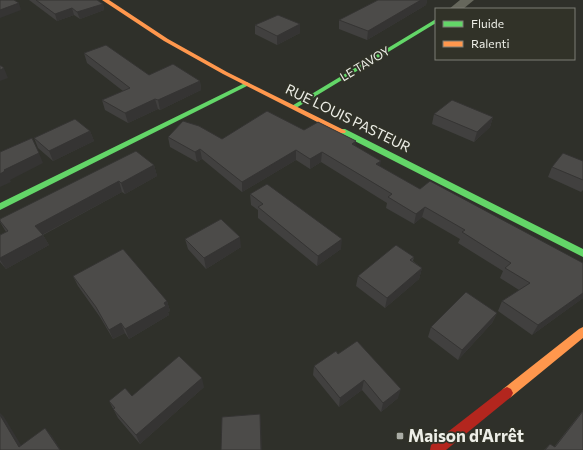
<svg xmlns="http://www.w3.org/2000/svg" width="583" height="450" viewBox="0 0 583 450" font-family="Commissioner,sans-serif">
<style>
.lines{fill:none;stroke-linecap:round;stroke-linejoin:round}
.street{fill:#66675c;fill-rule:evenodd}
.fast{fill:#63d668;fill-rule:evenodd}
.slow{fill:#ff974d;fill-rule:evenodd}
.jam{fill:#b3261e;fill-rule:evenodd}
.wall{fill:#41403f}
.shaded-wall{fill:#353433}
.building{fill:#4c4b49;stroke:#353433}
.poi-dot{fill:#aaaca5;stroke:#313228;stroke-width:1.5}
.labels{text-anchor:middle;stroke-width:3.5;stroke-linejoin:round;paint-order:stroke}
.far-street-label{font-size:12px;fill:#edeee7;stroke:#313228}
.street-label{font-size:14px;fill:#edeee7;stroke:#313228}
.near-poi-label{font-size:17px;font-weight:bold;fill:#edeee7;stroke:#313228;text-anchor:start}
</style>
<rect width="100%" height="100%" fill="#2f302a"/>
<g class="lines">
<!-- street -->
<path class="street" d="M460,0H474L463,9H449Z"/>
<!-- fast -->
<path class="fast" d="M436,19V23L296,108H292L290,107Z
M247,82L250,84L249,85L0,210V203Z
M339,129H345L583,249V257L339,133Z"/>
<!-- slow -->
<path class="slow" d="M102,0H109L168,39L227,72L346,131L345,133H339L223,74L164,41Z
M583,327V338L511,397L507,399L503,397L501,393L503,389L579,329Z"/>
<!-- jam -->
<path class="jam" d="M507,387L511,389L513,393L511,397L446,450H430L431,445L503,389Z"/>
</g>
<!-- wall -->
<path class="wall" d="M29,0H97L103,4L104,10L80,19L74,15L57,21Z
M378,0H427L426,5L367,40L339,29V20Z
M300,24V33L277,45L255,34V25Z
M84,53L149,75L200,81L201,90L160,110L158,109L128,123L105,110L102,100L123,91L87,63Z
M434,114L493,117L490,127L474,142L432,124Z
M304,130L356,146L380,167L420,189L583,263V298L532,335L498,311L502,301L519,290L500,278L503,271L458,243L460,239L422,217L414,224L386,208L387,203L321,162L310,169L296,160L242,192L202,159L197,162L170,147L168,137L222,139Z
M90,131L94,141L53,161L38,148L34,138Z
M583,161V190L581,192L548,177L552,167Z
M154,165L157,176L125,194L122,192L43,235L49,245L6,269L0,262V235L6,232L0,222V219Z
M250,194L341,249L317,266L258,218V210L251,205Z
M185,239L241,247L206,269L188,249Z
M414,257L413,261L422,268L419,279L385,308L356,286L358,276Z
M73,276L167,301L170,311L168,312L169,315L129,339L125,333L113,339L100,317L78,286Z
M497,313L492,323L458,360L428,337L431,327Z
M338,354L398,398L381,412L362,390L339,407L313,375L314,366Z
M204,387L140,444L118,418L109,401L132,396Z
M583,410V450H544L550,444L554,447Z"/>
<!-- shaded-wall -->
<path class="shaded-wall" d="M421,0H427L426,5L367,40L368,31Z
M19,3L21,10L0,18V10Z
M103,4L104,10L80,19L77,12Z
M72,8L74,15L57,21L55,14Z
M300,24V33L277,45V36Z
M4,68L8,78L0,81V70Z
M200,81L201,90L160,110L158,100Z
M155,99L158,109L128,123L125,113Z
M493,117L490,127L474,142L477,132Z
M90,131L94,141L53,161L49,151Z
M356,141L355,152L352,144Z
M200,149L202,159L197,162L195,152Z
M296,150V160L242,192V182Z
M322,152L321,162L310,169V159Z
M39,153L43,163L10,180L11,182L0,187V174L4,170Z
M381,161L379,171L376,164Z
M154,165L157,176L125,194L121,183Z
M119,181L122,192L40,236L35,226Z
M425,207L422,217L414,224L416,214Z
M43,235L49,245L6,269L0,260V258Z
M240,237L241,247L206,269L204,258Z
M342,239L341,249L317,266L318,256Z
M422,268L419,279L385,308L387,298Z
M583,293V298L532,335L538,325Z
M167,301L170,311L168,312L169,315L129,339L125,329Z
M497,313L492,323L458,360L462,350Z
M121,323L125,333L113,339L109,330Z
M202,378L204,387L140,444L136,435Z
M364,380L362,390L339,407L340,398Z
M401,389L398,398L381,412L383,403Z
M0,413L4,417L24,450L19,447L0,415Z
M260,414L261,423L262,450H261Z
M45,428L52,436L61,450H60Z"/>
<!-- building -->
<path class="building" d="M0,0H14L19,3L0,10Z
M36,0H97L103,4L77,12L72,8L55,14Z
M378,0H421L368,31L339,20Z
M278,15L300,24L277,36L255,25Z
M106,45L149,75L173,64L200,81L158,100L155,99L125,113L102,100L130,88L84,53Z
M0,65L4,68L0,70Z
M452,100L493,117L477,132L434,114Z
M267,111L304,130L318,122L356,141L352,144L381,161L376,164L420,189L430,181L583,263V293L538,325L502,301L530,283L505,268L511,263L462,232L465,230L425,207L416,214L388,197L392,194L322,152L310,159L296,150L242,182L200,149L195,152L168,137L183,121L199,126L222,139Z
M75,119L90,131L49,151L34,138Z
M32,138L39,153L4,170L5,171L0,174V152Z
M136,151L154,165L121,183L119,181L35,226L43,235L0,258V235L8,231L0,221V219Z
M563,153L583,161V180L552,167Z
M267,184L342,239L318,256L258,207L263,204L250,194Z
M221,219L240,237L204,258L185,239Z
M396,245L414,257L410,260L422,268L387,298L358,276Z
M123,249L167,301L164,303L166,306L125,329L121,323L109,330L96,307L73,276Z
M466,292L497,313L462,350L431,327Z
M357,341L401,389L383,403L364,380L340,398L314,366L336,351L338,354Z
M179,356L202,378L136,435L113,409L115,408L109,401L125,388L132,396Z
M583,411V450H545L550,444L555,447Z
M260,414L261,450H221L222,417Z
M0,415L19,447L45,428L60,450H0Z"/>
<!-- markers -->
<rect class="poi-dot" x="396" y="432" width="8" height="8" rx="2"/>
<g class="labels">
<!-- far-street labels -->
<g class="far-street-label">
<text transform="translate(365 64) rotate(-31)" y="4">LE TAVOY</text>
</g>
<!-- street labels -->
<g class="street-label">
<text transform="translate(348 118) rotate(26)" y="5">RUE LOUIS PASTEUR</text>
</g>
<!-- near-poi labels -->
<g class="near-poi-label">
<text x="408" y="442">Maison d'Arrêt</text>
</g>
</g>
<!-- legend -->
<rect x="435" y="8" width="140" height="52" fill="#313228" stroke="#7c7d74"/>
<rect x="443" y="21" width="20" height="6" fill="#63d668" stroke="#7c7d74"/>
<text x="471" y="28" font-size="12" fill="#edeee7">Fluide</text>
<rect x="443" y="41" width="20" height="6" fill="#ff974d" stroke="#7c7d74"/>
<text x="471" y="48" font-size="12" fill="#edeee7">Ralenti</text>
</svg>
